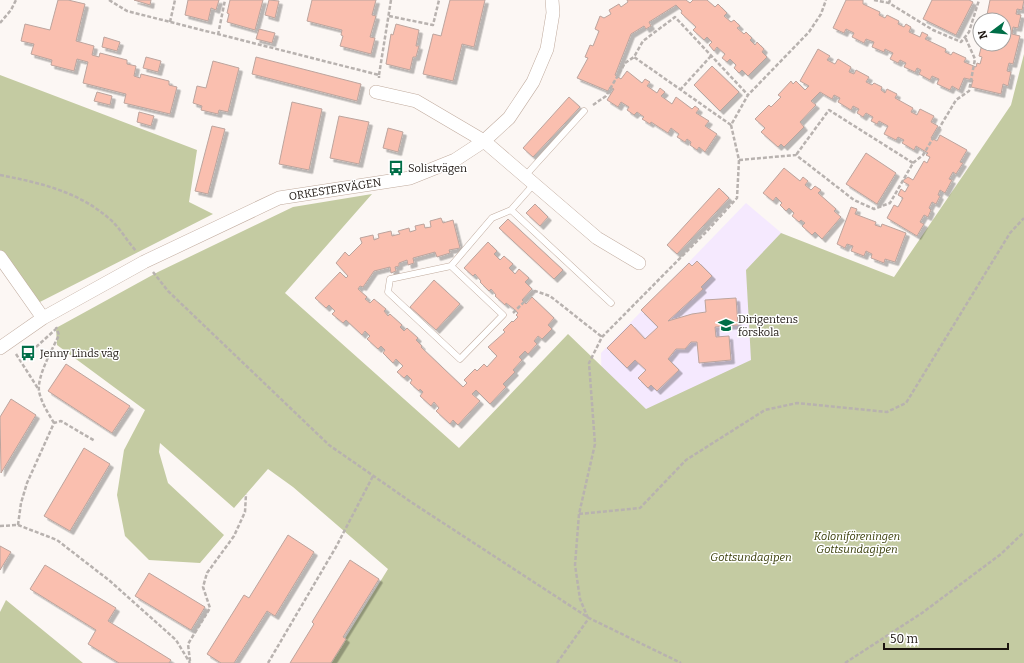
<svg xmlns="http://www.w3.org/2000/svg" width="1024" height="663" viewBox="0 0 1024 663" font-family="Bitter,serif">
<style>
.education{fill:#f5e9fe}
.green{fill:#c4cba2}
.building{fill:#fabfaf;stroke:#bca49d;filter:url(#shadow)}
.lines{fill:none;stroke-linecap:round;stroke-linejoin:round}
.service-casing{stroke:#c1ac9f;stroke-width:7}
.minor-casing{stroke:#c1ac9f;stroke-width:14}
.path{stroke:#b8b2af;stroke-width:2.5;stroke-dasharray:4 2;stroke-linecap:butt}
.service{stroke:#fff;stroke-width:6}
.minor{stroke:#fff;stroke-width:13}
.labels{text-anchor:middle;stroke-width:3;stroke-linejoin:round;paint-order:stroke}
.poi-label{font-size:11px;fill:#1c1510;stroke:#fff;text-anchor:start}
.street-label{font-size:11px;fill:#1c1510;stroke:#fff}
.park-label{font-size:11px;font-style:italic;fill:#353a04;stroke:#fff}
</style>
<defs>
<filter id="shadow"><feDropShadow dx="3.5" dy="3.5" stdDeviation="0" flood-color="#0004"/></filter>
</defs>
<rect width="100%" height="100%" fill="#fcf7f4"/>
<!-- education -->
<path class="education" d="M746,203L856,296L647,480L603,440L601,353Z"/>
<!-- green -->
<path class="green" d="M1024,54V663H330L388,569L293,487L268,469L234,508L160,443L159,452L168,483L224,535L200,563L149,560L125,536L117,495L124,450L145,410L57,345L56,328L158,272L293,207L372,194L285,293L459,448L568,334L646,409L751,360L746,270L781,233L894,277L1011,105Z
M0,75L197,150L189,202L213,214L34,305L0,257Z
M6,600L83,663H0V612Z"/>
<!-- building -->
<path class="building" d="M58,0H68L85,4L76,41L94,46L92,55L99,57L100,53L127,60V64L136,66L134,76L140,78L141,74L169,81V85L177,87L170,114L124,103L126,94L83,83L88,62L77,59L74,71L51,65L52,60L31,54L34,44L21,41L25,24L50,30Z
M134,0H151L150,5Z
M188,0H219L216,10L211,8L208,21L185,15Z
M230,0H263L255,30L227,22L229,14L227,13Z
M269,0L279,1L275,18L265,15Z
M312,0H376L372,15L376,16L370,37L375,38L371,54L340,46L343,36L341,35L342,30L307,21Z
M450,0H485L474,47L462,44L453,81L423,74L433,34L441,36Z
M627,0H686L690,3L693,0H707L715,7L718,4L727,13L724,16L731,22L734,20L740,26L737,28L744,34L746,32L752,38L750,40L755,45L757,42L764,49L762,52L767,57L748,76L742,70L739,73L734,68L736,65L730,59L727,62L722,58L725,54L717,47L714,51L709,45L712,42L707,37L704,40L693,30L696,27L681,13L682,11L676,5L649,22L651,26L646,29L644,26L631,34L615,75L621,79L627,71L642,83L645,79L650,82L647,86L657,93L660,88L665,92L661,96L672,104L676,97L692,109L695,106L699,109L696,113L709,121L705,126L717,134L705,152L699,147L697,150L690,145L691,142L687,139L685,142L677,137L679,134L671,128L668,133L651,122L650,124L642,119L644,117L637,112L634,115L627,110L629,107L621,102L618,107L607,100L614,89L610,87L608,91L577,78L588,58L585,57L590,45L593,46L599,31L595,29L600,16L604,18L611,14L609,10L619,4L621,7L628,2Z
M846,0H863V4L880,12L879,15L885,18L887,15L899,21L898,24L904,27L906,24L911,27L909,32L920,37L922,32L928,35L925,39L946,49L945,52L951,55L953,52L966,58L964,62L976,67L977,63L980,64L982,57L979,56L982,44H1004V20H986L990,0H1024L1022,10L1017,9L1016,14L1021,15L1018,28L1013,27L1012,34L1020,36L1013,64L1009,63L1007,71L1011,72L1008,86L1003,84L1001,94L971,87L973,80L964,78L959,90L952,86L950,90L937,84L939,79L932,76L930,80L919,74L921,70L917,68L915,72L904,67L906,63L900,60L898,63L890,59L893,53L885,49L884,52L872,47L874,42L866,39L864,43L852,37L854,33L846,29L844,33L833,28Z
M932,0H969L973,2L956,35L923,19Z
M396,24L419,30L416,46H419L416,57H413L410,70L386,64L391,34L393,35Z
M259,29L275,33L272,43L256,39Z
M104,37L120,42L117,51L102,47Z
M818,49L830,56L827,60L835,64L838,59L851,67L849,72L854,74L856,70L869,77L866,82L872,85L874,83L882,87L881,90L885,93L887,89L897,94L895,98L913,108L911,112L917,115L920,109L934,116L931,122L938,126L931,138L937,141L940,135L967,150L960,162L963,163L956,174L953,172L949,179L952,180L945,193L940,190L938,195L940,196L936,204L932,202L929,208L931,210L928,217L924,215L920,222L924,224L917,236L887,218L894,205L898,207L903,198L898,195L901,189L905,192L909,185L902,181L908,177L913,180L924,161L927,163L930,157L926,155L928,153L916,146L914,150L902,143L904,140L898,137L896,140L884,134L888,126L879,121L877,124L871,121L873,117L866,113L863,117L857,113L859,109L853,106L851,110L838,102L840,98L834,95L832,99L820,92L811,101L816,105L800,122L804,127L784,147L781,144L778,147L761,132L765,128L755,119L769,105L771,107L781,97L778,95L791,81L793,84L796,81L805,90L809,86L800,81Z
M146,57L161,61L158,72L143,68Z
M256,57L361,84L357,101L252,74Z
M213,61L239,68L228,112L219,110L218,114L201,110L202,106L193,103L197,86L206,88Z
M712,66L739,92L720,111L694,85Z
M97,92L112,96L110,105L94,101Z
M569,97L580,107L533,157L523,148Z
M292,102L322,109L309,170L279,164Z
M139,112L154,116L151,126L137,122Z
M339,116L369,122L359,164L330,158Z
M212,126L225,129L208,194L195,191Z
M388,128L403,132L398,152L383,148Z
M866,153L896,173L877,204L846,184Z
M784,168L800,181L803,177L808,181L805,185L811,190L815,186L821,190L818,193L836,209L834,211L841,217L822,239L815,232L812,235L802,226L805,223L801,220L799,222L792,216L794,213L789,208L786,211L780,205L782,203L776,197L773,201L763,193Z
M719,188L729,198L677,254L667,245Z
M535,204L548,217L540,226L526,213Z
M851,207L857,209L855,214L876,222L875,225L881,227L882,224L906,233L895,262L885,259L884,263L871,258L872,254L866,251L864,256L851,251L853,246L847,244L845,248L837,244Z
M441,218L443,223L453,220L460,248L449,250L450,253L437,257L435,252L413,258L414,263L408,265L407,260L399,263V266L395,267L396,271L391,273L390,267L374,271L363,287L360,286L358,289L367,297L365,299L370,303L374,299L386,309L384,311L388,316L390,314L402,325L400,327L404,331L407,328L418,338L416,340L422,346L421,347L463,387L467,383L464,380L475,369L477,371L484,364L487,367L497,356L488,347L505,332L503,330L512,321L513,322L518,317L516,315L518,313L514,309L506,303L505,305L495,296L496,295L491,289L489,291L480,282L481,281L475,274L473,276L464,268L488,242L497,251L494,254L500,260L504,256L513,264L509,268L515,274L519,269L529,278L525,282L532,289L522,300L526,304L532,297L554,318L548,325L552,329L542,339L538,336L534,341L537,344L528,354L525,351L519,357L522,360L513,370L515,372L503,384L506,387L490,404L476,390L472,394L480,401L458,425L453,420L450,424L436,411L439,408L434,402L431,406L420,396L423,392L420,389L419,391L410,383L412,380L407,375L404,378L397,372L403,366L396,359L393,363L383,353L385,350L381,346L378,349L367,339L370,336L365,331L362,335L346,320L343,323L332,314L335,311L329,305L326,308L315,298L340,272L346,278L348,276L336,263L345,252L349,256L362,243L360,238L373,235L374,240L379,238L378,234L391,231L392,236L400,234L398,231L409,228L410,232L416,230L415,226L424,224L425,228L431,227L430,221Z
M508,219L563,270L554,279L499,228Z
M697,261L712,276L701,287L703,289L668,321L692,314L706,312L705,300L736,298L738,325L715,327L716,337L729,336L731,360L699,363L697,342H691L685,349H676L668,359L679,370L657,391L651,385L648,388L638,378L646,370L635,360L627,368L607,348L631,324L645,339L658,327L641,310L689,263L692,266Z
M434,280L460,304L436,330L410,307Z
M66,364L130,406L112,433L48,391Z
M11,399L36,415L1,473L0,417Z
M84,448L110,464L70,531L44,516Z
M288,535L314,552L275,616L267,611L234,663H221L207,654L244,595L249,598Z
M0,546L11,552L0,570Z
M350,560L379,579L343,637L346,639L331,663H290L314,624L312,622Z
M45,565L116,608L108,621L171,660L169,663H119L88,644L96,630L30,589Z
M149,573L205,607L191,630L135,596Z"/>
<g class="lines">
<defs>
<path id="service" d="M525,176L584,111
M534,184L511,210L611,303
M451,266L503,315L460,359L388,292L390,279L451,266L492,218L511,210"/>
<path id="minor" d="M376,92L416,101L484,141L597,238L639,263
M0,257L43,318
M0,348L43,318L144,262L279,198L410,178L455,160L484,141L509,118L533,82L547,49L553,13L552,0"/>
</defs>
<!-- service casing -->
<use href="#service" class="service-casing"/>
<!-- minor casing -->
<use href="#minor" class="minor-casing"/>
<!-- path -->
<path class="path" d="M109,0L127,11L379,75V78
M874,0L889,3
M890,0L889,3L933,30L961,42L969,32L979,0
M389,16L433,25L439,0
M170,22L175,0
M0,23L11,10L16,0
M218,35L225,0
M379,75L391,0
M680,90L711,56
M593,105L606,96L625,63L634,57
M731,125L634,57L643,41L675,17L748,95
M739,160L796,155L854,200L874,209L890,203L913,163L829,110L796,155
M913,163L923,155L956,100L969,91L975,59L965,37
M0,175C41,183 81,192 113,222C121,230 128,242 136,251
M153,272L168,291L329,445L411,502L589,618L681,663
M513,313L535,291L550,296L602,337
M36,347L56,329
M16,354L39,390
M54,423C48,413 41,402 39,391C37,376 52,350 59,335L56,327
M579,514L640,508L686,460L765,410L797,403L887,412L906,403L1010,233L1024,218
M18,525L21,503L27,483L54,423L61,421L95,441
M0,526L18,525L57,540L110,581L176,640L190,663
M588,618L580,599L575,565L579,514L595,444L589,363L602,337L707,231L737,198L739,160L731,125L748,95L809,32L821,14L826,0
M190,661L188,644L210,608L203,587L207,573L234,536L245,512L246,494
M268,663L336,547L373,476
M557,663L589,618
M845,663L922,613L1001,554L1024,532"/>
<!-- service -->
<use href="#service" class="service"/>
<!-- minor -->
<use href="#minor" class="minor"/>
</g>
<!-- icons -->
<defs>
<symbol id="bus-bare" viewBox="-9 -9 18 18"><path d="M-5-6H5V4H4V6H2V4H-2V6H-4V4H-5ZM-3.5-4V0h7V-4ZM-3.5 1.2v1.5H-2V1.2ZM2 1.2v1.5H3.5V1.2Z" fill="#006e47" stroke="#fff" stroke-width="2.5" paint-order="stroke"/></symbol>
<symbol id="school-bare" viewBox="-9 -9 18 18"><path d="M0-5L7-2L0 1L-7-2ZM-4 1L0 2.5L4 1V4Q0 6-4 4Z" fill="#006e47" stroke="#fff" stroke-width="2.5" paint-order="stroke"/></symbol>
</defs>
<g fill-rule="evenodd">
<use href="#bus-bare" x="385" y="157" width="22" height="22"/>
<use href="#school-bare" x="715" y="314" width="22" height="22"/>
<use href="#bus-bare" x="17" y="342" width="22" height="22"/>
</g>
<g class="labels">
<!-- poi labels -->
<g class="poi-label">
<text x="408" y="172">Solistvägen</text>
<text x="738" y="323">Dirigentens<tspan x="738" dy="13">förskola</tspan></text>
<text x="40" y="357">Jenny Linds väg</text>
</g>
<!-- street labels -->
<g class="street-label">
<text transform="translate(335 189) rotate(-9)" y="4">ORKESTERVÄGEN</text>
</g>
<!-- park labels -->
<g class="park-label">
<text x="857" y="540">Koloniföreningen<tspan x="857" dy="13">Gottsundagipen</tspan></text>
<text x="751" y="561">Gottsundagipen</text>
</g>
</g>
<!-- north arrow -->
<g transform="translate(992 32) rotate(254)"><circle r="19" fill="#ffffff" stroke="#a4a19f"/>
<path d="M0-3L7 15L0 10L-7 15Z" fill="#006e47"/>
<text y="-6" font-size="11" font-weight="bold" text-anchor="middle" fill="#1c1510">N</text>
</g>
<!-- scale -->
<path d="M884 643v6h124v-6" fill="none" stroke="#1c1510" stroke-width="2"/>
<text x="890" y="643" font-size="12" fill="#1c1510" stroke="#ffffff" stroke-width="3" paint-order="stroke">50 m</text>
</svg>
